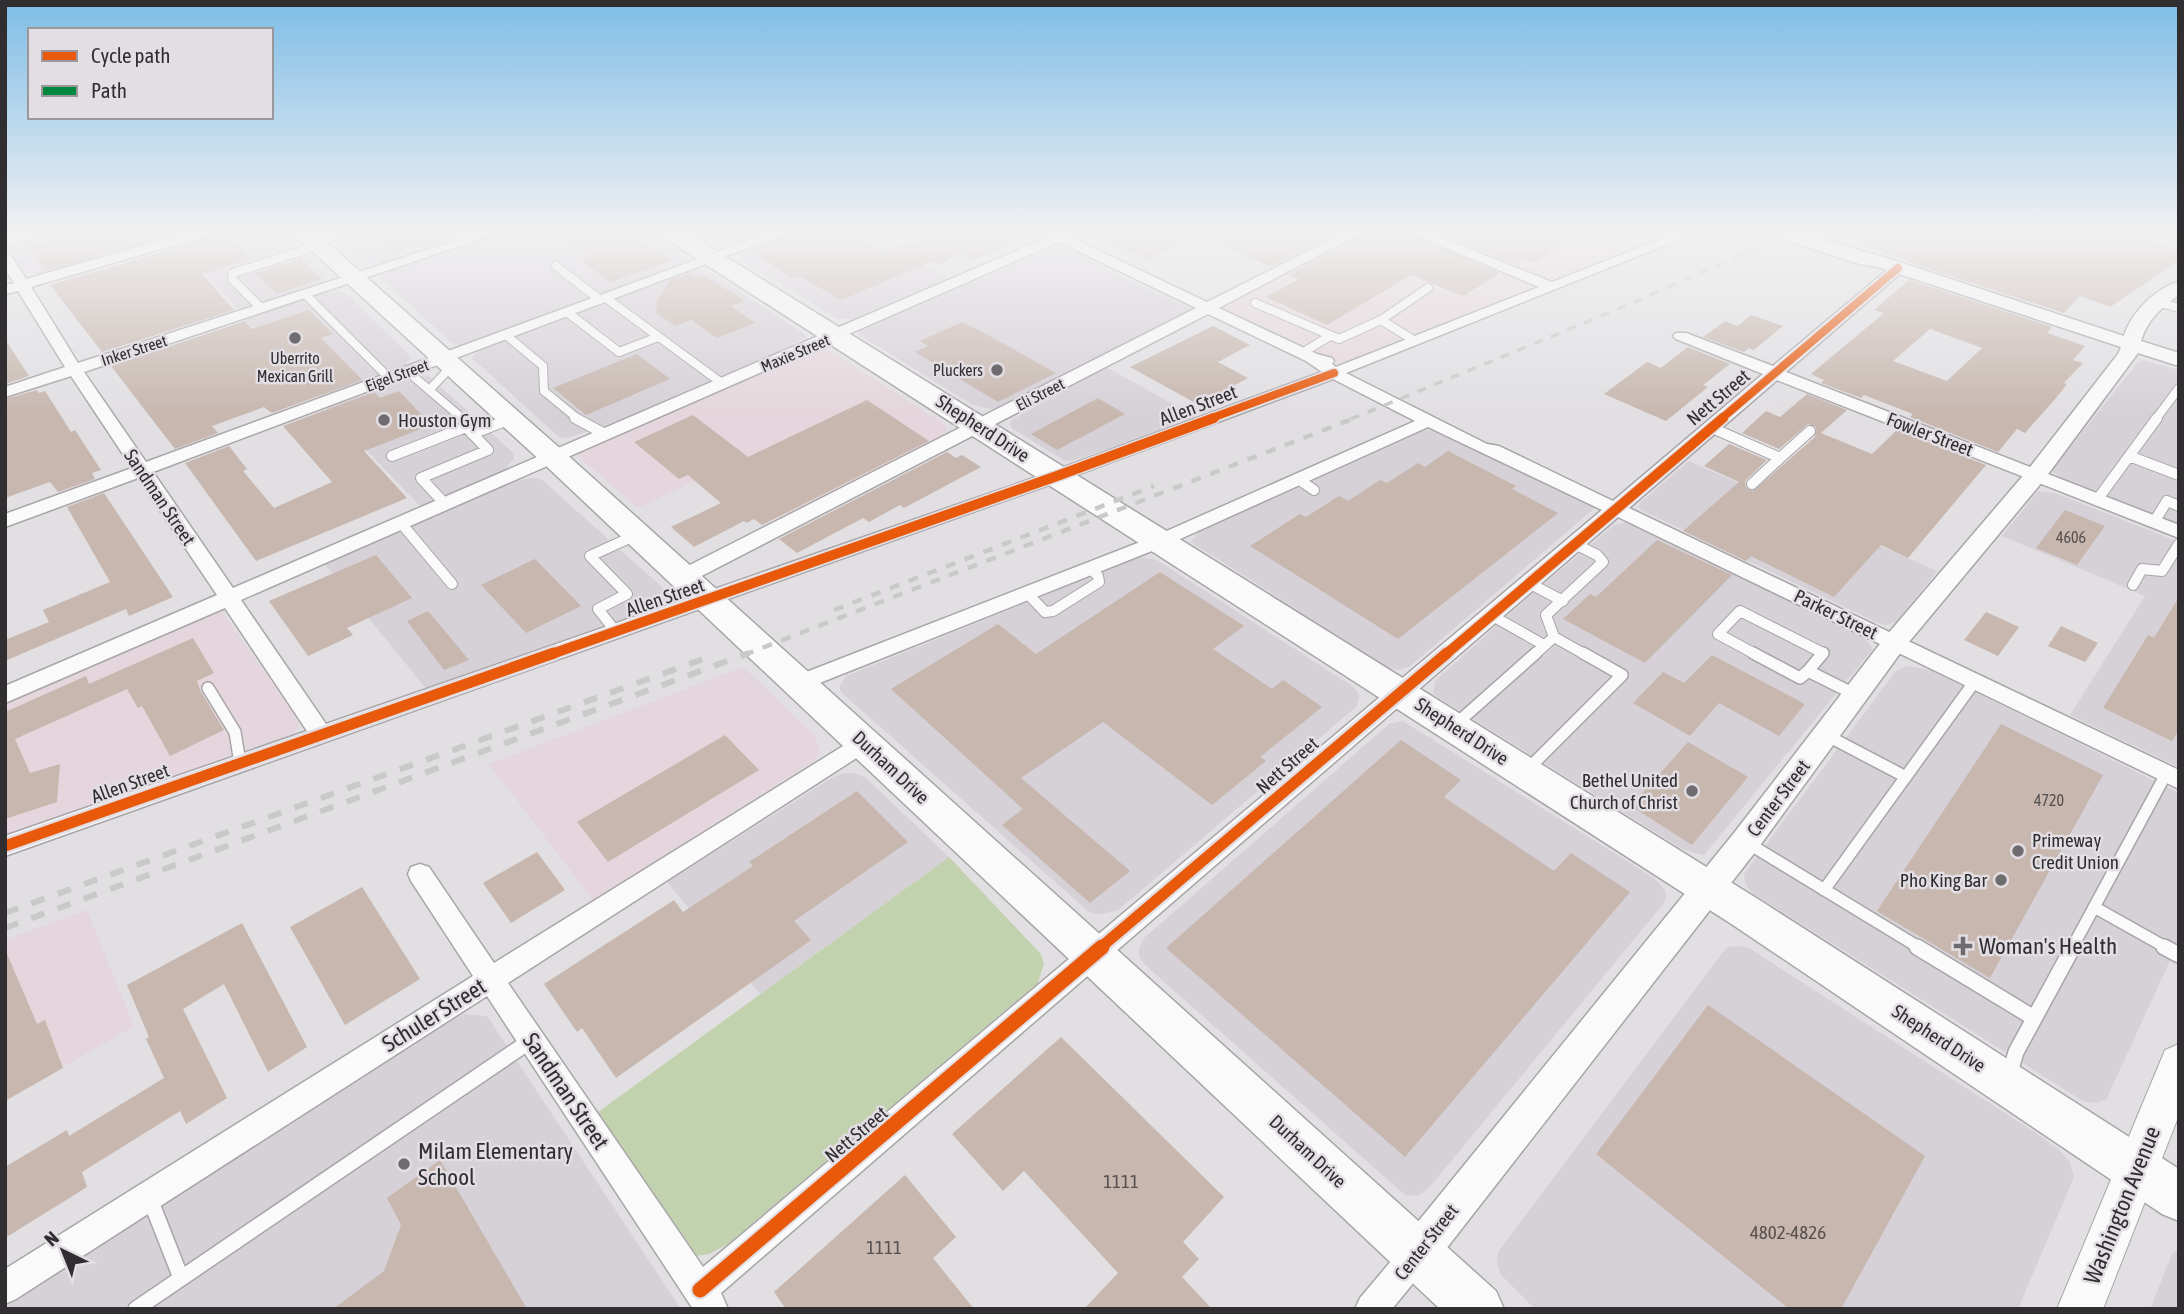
<svg xmlns="http://www.w3.org/2000/svg" width="2184" height="1314" viewBox="0 0 2184 1314" font-family="'Asap Condensed',sans-serif">
<style>
.built{fill:#d6d0d7}
.industrial{fill:#e4d6dc}
.green{fill:#c3d2ae}
.building{fill:#c7b7af;fill-rule:evenodd}
.lines{fill:none;stroke-linecap:round;stroke-linejoin:round}
.service-far3-casing{stroke:#a7a5a8;stroke-width:10}
.service-far2-casing{stroke:#a7a5a8;stroke-width:12}
.service-far1-casing{stroke:#a7a5a8;stroke-width:14}
.service-casing{stroke:#a7a5a8;stroke-width:18}
.minor-casing{stroke:#a7a5a8;stroke-width:3}
.tertiary-casing{stroke:#a7a5a8;stroke-width:3}
.secondary-casing{stroke:#a7a5a8;stroke-width:2}
.primary-casing{stroke:#a7a5a8;stroke-width:3}
.service-far3{stroke:#fafafb;stroke-width:8}
.service-far2{stroke:#fafafb;stroke-width:10}
.service-far1{stroke:#fafafb;stroke-width:11}
.service{stroke:#fafafb;stroke-width:15}
.minor{fill:#fafafb;fill-rule:evenodd}
.tertiary{fill:#fafafb;fill-rule:evenodd}
.secondary{fill:#fafafb;fill-rule:evenodd}
.primary{fill:#fafafb;fill-rule:evenodd}
.rail-far2{stroke:#cac9ca;stroke-width:3.5;stroke-dasharray:9 9;stroke-linecap:butt}
.rail-far1{stroke:#cac9ca;stroke-width:4.5;stroke-dasharray:10 10;stroke-linecap:butt}
.rail{stroke:#cac9ca;stroke-width:6;stroke-dasharray:14 14;stroke-linecap:butt}
.quiet{stroke:#00873e;stroke-width:6;stroke-dasharray:12 6;stroke-linecap:butt}
.cycleway-far3-casing{stroke:#e2dee3;stroke-width:11}
.cycleway-far2-casing{stroke:#e2dee3;stroke-width:13}
.cycleway-far1-casing{stroke:#e2dee3;stroke-width:16}
.cycleway-casing{stroke:#e2dee3;stroke-width:19}
.cycleway-far3{stroke:#e8590c;stroke-width:8}
.cycleway-far2{stroke:#e8590c;stroke-width:10}
.cycleway-far1{stroke:#e8590c;stroke-width:11}
.cycleway{stroke:#e8590c;stroke-width:15}
.poi-dot{fill:#6e6c6e;stroke:#e2dee3;stroke-width:2.5}
.labels{text-anchor:middle;stroke-width:5;stroke-linejoin:round;paint-order:stroke}
.far-street-label{font-size:16px;fill:#302e30;stroke:#e2dee3}
.far-poi-label{font-size:16px;fill:#302e30;stroke:#e2dee3}
.number-label{font-size:16px;fill:#565050}
.street-label{font-size:19px;fill:#302e30;stroke:#e2dee3}
.poi-label{font-size:19px;fill:#302e30;stroke:#e2dee3;text-anchor:start}
.near-number-label{font-size:19px;fill:#565050}
.near-poi-label{font-size:23px;fill:#302e30;stroke:#e2dee3;text-anchor:start}
.near-street-label{font-size:23px;fill:#302e30;stroke:#e2dee3}
</style>
<rect width="100%" height="100%" fill="#e1dfe2"/>
<!-- built -->
<path class="built" d="M5,230H192L36,274L21,271L5,251Z
M229,230H277L326,274L325,281L240,311L179,245Z
M326,230H484L386,262L370,264L361,261Z
M514,230H645L687,259L684,264L460,345L452,343L380,278L386,272Z
M689,230H775L728,246L711,244Z
M799,230H923L886,245L947,278L852,319H838L738,258L741,252Z
M1058,246L1193,310L1001,407L991,409L973,405L858,334L862,329Z
M702,270L708,271L803,333L806,337L763,360L618,421L568,438L559,437L472,358L480,350L684,273Z
M338,291L346,293L411,357L405,365L320,399L254,328L241,318L321,293Z
M2143,360L2179,370V524L2067,482L2053,472V469L2138,362Z
M1106,367L1200,419L1071,461L1063,460L1013,429L1010,424L1012,420Z
M428,375L508,448L513,453L514,459L503,471L421,507L326,408L408,379Z
M1428,430H1436L1596,507L1409,667L1399,670L1389,668L1191,542L1199,531L1417,431Z
M1689,461L1937,571L1897,622L1885,625L1876,622L1643,511L1639,507L1640,503Z
M534,478L541,479L664,589L667,598L663,605L651,612L428,691L323,562L514,481Z
M2038,491L2055,493L2179,542V767L2070,715L2145,596L2002,536Z
M1628,522L1860,635L1871,645L1872,650L1704,855L1684,850L1433,694L1435,681L1525,600L1614,525Z
M1139,557L1157,560L1352,686L1358,692L1359,699L1356,707L1117,911L1098,914L1089,912L842,693L839,687L846,676Z
M1907,666L1931,670L2179,793V941L2106,1100L2094,1103L2083,1101L1752,893L1745,883L1744,874L1896,671Z
M1403,721L1654,878L1665,890L1666,896L1664,903L1429,1188L1418,1196L1405,1195L1144,964L1139,956V948L1143,939L1389,724Z
M845,773H855L866,778L949,857L760,994L667,882L833,777Z
M1737,946L1749,948L2039,1135L2059,1150L2070,1162L2074,1177L2018,1309H1535L1501,1275L1497,1264L1498,1252L1723,952L1728,947Z
M464,1014L487,1016L681,1309H5V1303L439,1025Z
M2179,1249V1309H2150L2172,1254Z"/>
<!-- industrial -->
<path class="industrial" d="M1367,230H1400L1525,282L1531,289L1344,362L1328,360L1222,310L1221,307L1225,304Z
M1417,230H1685L1551,280L1536,278Z
M827,349L944,424L948,431L945,435L787,515L725,467L638,508L579,457V453L586,448L810,351Z
M218,610L222,612L296,717L299,725L297,731L285,739L5,836V700Z
M743,667L815,736L820,752L812,762L593,900L489,764Z
M87,910L134,1026L5,1101V940Z"/>
<!-- green -->
<path class="green" d="M949,857L1040,953L1044,963L1038,983L728,1244L709,1254L695,1256L594,1115Z"/>
<!-- building -->
<path class="building" d="M90,230H188L46,271L27,247Z
M221,230L250,259L202,274L234,310L102,352L50,285L217,236Z
M368,230H448L449,234L394,252Z
M551,230H625L672,261L610,282L580,260L590,257Z
M716,230H770L736,242Z
M799,230H842L884,253L941,230H1043L974,260L963,254L937,265L931,262L841,300L799,276L792,278L749,250Z
M1084,230H1344L1271,267L1199,235L1147,260Z
M1369,230H1401L1500,273L1463,296L1411,275L1327,325L1266,297L1299,279L1288,275Z
M1429,230H1534L1567,243L1534,262L1524,258L1515,264Z
M1839,230H2175L2156,242L2179,250V261L2110,307L2080,296L2064,313L1923,267L1865,245L1867,243L1838,232Z
M300,259L321,279L276,294L255,273Z
M689,273L696,277L702,274L745,301L731,306L755,323L717,338L691,320L675,326L656,313L657,301L670,280Z
M1909,280L2052,327L2047,333L2085,346L2073,360L2083,363L2064,383L2067,384L2056,398L2025,433L2017,429L1998,452L1910,417L1913,414L1864,395L1861,398L1821,383L1824,380L1811,374L1884,313L1874,310ZM1930,329L1982,348L1947,381L1893,361Z
M308,310L333,334L321,338L362,380L272,413L264,407L212,426L218,433L175,449L111,366L245,321L252,329Z
M1751,315L1783,326L1754,350L1749,348L1744,352L1703,337L1725,321L1738,326Z
M962,322L977,329L1056,373L998,402L915,352L928,346L920,341Z
M1213,326L1250,345L1218,362L1248,378L1199,405L1130,367Z
M5,339L29,376L5,384Z
M1688,347L1730,364L1703,385L1708,387L1666,421L1604,394L1647,362L1661,368Z
M637,354L670,379L586,415L553,388Z
M37,390L39,393L45,391L71,432L75,430L101,470L92,473L95,479L58,492L50,482L5,498V399Z
M399,391L431,425L364,451L407,498L256,561L185,463L229,446L247,469L243,471L274,508L332,482L283,426L374,392L380,398Z
M1807,394L1847,410L1821,433L1872,454L1897,430L1986,465L1908,558L1881,545L1834,597L1751,556L1746,561L1683,531L1739,482L1704,466L1729,444L1767,460L1745,481L1746,488L1753,491L1815,437L1816,427L1808,424L1779,449L1742,433L1766,411L1780,417Z
M1098,398L1125,414L1057,450L1031,434Z
M867,400L929,441L762,525L754,519L747,523L744,521L694,547L671,527L721,503L688,475L679,479L634,442L693,415L748,457Z
M1448,451L1516,486L1512,489L1558,513L1398,639L1250,546L1300,514L1306,517L1339,496L1348,501L1380,480L1387,483L1418,463L1425,467Z
M947,452L956,458L962,455L981,467L904,508L900,505L869,522L863,518L797,553L779,539Z
M104,493L173,597L129,616L126,609L5,661V640L49,622L43,610L110,582L67,507Z
M2065,510L2105,526L2077,565L2036,548Z
M1657,540L1732,575L1645,663L1563,619L1590,594L1596,597Z
M376,555L412,598L347,628L353,635L308,656L269,601Z
M535,559L581,606L526,633L481,585Z
M1160,572L1244,626L1213,649L1272,689L1283,680L1322,707L1260,757L1266,761L1212,805L1103,722L1021,778L1130,871L1090,903L1002,825L1023,809L891,689L998,624L1036,654Z
M2179,597V730L2172,741L2103,708L2148,635L2154,638Z
M428,611L469,660L444,670L407,621Z
M1986,612L2019,627L1998,656L1964,640Z
M2061,626L2098,643L2085,662L2048,646Z
M193,638L214,673L197,681L201,692L224,730L170,756L142,706L138,708L127,689L15,739L30,773L60,764L57,802L5,819V712L86,676L89,684Z
M1712,655L1805,704L1779,736L1719,703L1690,736L1633,703L1663,672L1684,683Z
M2001,724L2103,775L1990,978L1877,911Z
M725,735L759,770L608,862L577,822Z
M1401,740L1461,780L1444,797L1554,871L1571,853L1630,892L1405,1157L1166,948Z
M1688,742L1748,777L1692,845L1631,806Z
M857,791L908,842L794,921L811,940L616,1078L582,1028L577,1032L544,984L674,900L683,912L753,866L749,862Z
M537,852L565,890L511,923L483,883Z
M362,887L420,979L345,1025L290,927Z
M242,923L307,1047L268,1072L224,984L183,1009L227,1098L186,1124L180,1111L82,1172L87,1187L5,1238V1167L67,1130L69,1136L164,1078L146,1039L149,1037L127,985Z
M5,949L37,1024L45,1020L63,1068L5,1101Z
M1708,1005L1925,1156L1841,1309H1789L1596,1154Z
M1061,1037L1224,1197L1183,1242L1199,1259L1182,1277L1212,1309H1084L1118,1273L1024,1171L1003,1191L952,1134Z
M440,1160L527,1309H333L384,1271L401,1225L387,1198Z
M905,1175L956,1237L933,1258L974,1309H786L774,1292Z"/>
<g class="lines">
<defs>
<path id="service-far3" d="M454,230L467,241
M5,242L50,230
M314,242L352,230
M556,266L600,300
M305,294L389,378
M606,298L723,384
M2157,302L2179,308
M1255,303L1339,339L1381,320L1415,341
M261,308L232,279L233,273L318,246
M567,312L619,352L658,337
M1381,320L1428,288
M506,335L543,366L544,391L578,419
M1302,353L1330,336
M407,371L463,419
M430,389L452,366
M2156,419L2179,388"/>
<path id="service-far2" d="M575,418L605,434
M1710,427L1780,458L1810,431
M472,434L510,419
M392,456L466,427
M2129,456L2179,475
M1298,479L1314,490
M1752,484L1780,458
M2097,500L2157,418
M445,504L421,478L488,450L466,427L462,418
M2154,522L2167,501L2179,506
M401,523L452,584
M1527,582L1563,601
M2133,585L2142,569L2162,571L2179,544
M1027,593L1045,612L1053,611L1099,582L1098,576L1090,568
M1489,614L1544,645
M616,632L598,609L627,594L590,556L636,535
M1554,637L1546,615L1603,562L1597,555L1573,543
M1534,655L1554,637L1586,655
M1757,655L1718,634L1740,611L1823,653L1822,655"/>
<path id="service-far1" d="M1753,653L1800,678L1808,671
M1808,671L1856,695
M1808,671L1823,653
M208,688L235,732L240,763
M1456,724L1536,653
M1826,735L1906,777
M1527,770L1622,675L1583,653
M1746,842L1920,948
M1824,890L1975,681
M2094,907L2167,948
M2072,948L2166,774"/>
<path id="service" d="M1917,947L2034,1018
M2164,947L2179,955
M2009,1076L2016,1052L2073,947
M150,1199L181,1278
M136,1309L530,1041"/>
<path id="minor" d="M197,230H218L216,233L31,287L78,363L488,230H508L84,372L146,462L777,230H796L153,472L233,588L1048,237L1044,233L1047,230H1082L1070,237L1207,302L1350,230H1367L1219,308L1317,354L1332,358L1334,361L1332,364L1336,367L1539,287L1403,230H1422L1552,282L1684,230H1703L1346,373L1487,444L1499,446L1613,501L1763,374L1676,339L1673,336L1676,333H1686L1773,366L1893,265H1903V271L1786,372L2179,525V538L1777,380L1629,508L2179,770V789L1618,517L721,1293L728,1309H693L487,996L16,1299L5,1304V1269L473,976L411,881L408,874L411,867L420,864L429,867L494,963L864,733L872,736L875,742L872,748L508,983L703,1267L1602,510L1428,427L1167,545L807,688L799,691L791,688L788,683L791,678L1153,537L1415,421L1333,379L1063,480L5,856V836L307,731L225,608L5,703V686L217,595L138,478L5,527V514L132,468L71,376L5,397V387L65,367L18,291L5,294V285L14,283L5,269V253L10,254L26,279ZM1059,242L1196,308L676,572L673,577L676,582H690L1208,314L1306,361L1322,372L1051,472L326,724L241,600Z
M1820,230H1837L1819,241H1809V235Z
M1418,1237L1429,1242L1434,1253L1429,1264L1392,1309H1355L1360,1298L1407,1242Z"/>
<path id="tertiary" d="M1763,230C1805,230 1846,248 1887,258L2124,336C2131,313 2155,288 2179,282V295C2160,309 2148,319 2141,341L2179,353V366L2138,353L2043,481L1904,648L1756,851L1432,1267L1418,1273L1404,1267L1398,1253L1404,1239L1734,833L1886,636L2027,471L2118,354L2121,347L1878,267L1860,264L1765,234Z"/>
<path id="secondary" d="M2179,1044V1115L2103,1309H2057L2165,1050Z"/>
<path id="primary" d="M289,230H313L563,451L1496,1291L1504,1309H1440L543,463Z
M657,230H683L1761,901L2179,1169V1221L2162,1214L1733,925L660,235Z"/>
</defs>
<!-- service-far3 casing -->
<use href="#service-far3" class="service-far3-casing"/>
<!-- service-far2 casing -->
<use href="#service-far2" class="service-far2-casing"/>
<!-- service-far1 casing -->
<use href="#service-far1" class="service-far1-casing"/>
<!-- service casing -->
<use href="#service" class="service-casing"/>
<!-- minor casing -->
<use href="#minor" class="minor-casing"/>
<!-- tertiary casing -->
<use href="#tertiary" class="tertiary-casing"/>
<!-- secondary casing -->
<use href="#secondary" class="secondary-casing"/>
<!-- primary casing -->
<use href="#primary" class="primary-casing"/>
<!-- service-far3 -->
<use href="#service-far3" class="service-far3"/>
<!-- service-far2 -->
<use href="#service-far2" class="service-far2"/>
<!-- service-far1 -->
<use href="#service-far1" class="service-far1"/>
<!-- service -->
<use href="#service" class="service"/>
<!-- minor -->
<use href="#minor" class="minor"/>
<!-- tertiary -->
<use href="#tertiary" class="tertiary"/>
<!-- secondary -->
<use href="#secondary" class="secondary"/>
<!-- primary -->
<use href="#primary" class="primary"/>
<!-- rail-far2 -->
<path class="rail-far2" d="M1351,419L1623,307L1797,230"/>
<!-- rail-far1 -->
<path class="rail-far1" d="M834,610L1154,486
M744,655L1355,418"/>
<!-- rail -->
<path class="rail" d="M5,913L706,658
M5,928L749,653"/>
<!-- quiet -->
<path class="quiet" d="M1805,230L1812,232"/>
<defs>
<path id="cycleway-far3" d="M1209,419L1334,373
M1721,419L1898,268"/>
<path id="cycleway-far2" d="M549,655L1057,476L1214,418
M1445,655L1723,418"/>
<path id="cycleway-far1" d="M5,846L554,653
M1100,948L1447,653"/>
<path id="cycleway" d="M700,1290L1102,947"/>
</defs>
<!-- cycleway-far3 casing -->
<use href="#cycleway-far3" class="cycleway-far3-casing"/>
<!-- cycleway-far2 casing -->
<use href="#cycleway-far2" class="cycleway-far2-casing"/>
<!-- cycleway-far1 casing -->
<use href="#cycleway-far1" class="cycleway-far1-casing"/>
<!-- cycleway casing -->
<use href="#cycleway" class="cycleway-casing"/>
<!-- cycleway-far3 -->
<use href="#cycleway-far3" class="cycleway-far3"/>
<!-- cycleway-far2 -->
<use href="#cycleway-far2" class="cycleway-far2"/>
<!-- cycleway-far1 -->
<use href="#cycleway-far1" class="cycleway-far1"/>
<!-- cycleway -->
<use href="#cycleway" class="cycleway"/>
</g>
<!-- sky -->
<linearGradient id="sky" x2="0" y2="1"><stop stop-color="#7ebde7"/><stop offset="0.56" stop-color="#f2f1f2"/><stop offset="1" stop-color="#f2f1f2" stop-opacity="0"/></linearGradient>
<rect width="2184" height="414" fill="url(#sky)"/>
<!-- markers -->
<g class="poi-dot">
<circle cx="295" cy="338" r="7"/>
<circle cx="997" cy="370" r="7"/>
<circle cx="384" cy="420" r="7"/>
<circle cx="1692" cy="791" r="7"/>
<circle cx="2018" cy="851" r="7"/>
<circle cx="2001" cy="880" r="7"/>
<path d="M1959.5 935.5h7v7h7v7h-7v7h-7v-7h-7v-7h7z"/>
<circle cx="404" cy="1164" r="7"/>
</g>
<g class="labels">
<!-- far-street labels -->
<g class="far-street-label">
<text transform="translate(134 350) rotate(-18)" y="6">Inker Street</text>
<text transform="translate(795 353) rotate(-23)" y="6">Maxie Street</text>
<text transform="translate(397 375) rotate(-20)" y="6">Eigel Street</text>
<text transform="translate(1040 394) rotate(-27)" y="6">Eli Street</text>
</g>
<!-- far-poi labels -->
<g class="far-poi-label">
<text x="295" y="364">Uberrito<tspan x="295" dy="18">Mexican Grill</tspan></text>
<text x="983" y="376" text-anchor="end">Pluckers</text>
</g>
<!-- number labels -->
<g class="number-label">
<text x="2071" y="543">4606</text>
<text x="2049" y="806">4720</text>
</g>
<!-- street labels -->
<g class="street-label">
<text transform="translate(1718 397) rotate(-40)" y="7">Nett Street</text>
<text transform="translate(1198 405) rotate(-21)" y="7">Allen Street</text>
<text transform="translate(983 428) rotate(33)" y="7">Shepherd Drive</text>
<text transform="translate(1930 434) rotate(21)" y="7">Fowler Street</text>
<text transform="translate(160 497) rotate(56)" y="7">Sandman Street</text>
<text transform="translate(665 597) rotate(-19)" y="7">Allen Street</text>
<text transform="translate(1836 614) rotate(26)" y="7">Parker Street</text>
<text transform="translate(1462 731) rotate(33)" y="7">Shepherd Drive</text>
<text transform="translate(1287 765) rotate(-41)" y="7">Nett Street</text>
<text transform="translate(891 767) rotate(43)" y="7">Durham Drive</text>
<text transform="translate(130 783) rotate(-20)" y="7">Allen Street</text>
<text transform="translate(1778 798) rotate(-53)" y="7">Center Street</text>
<text transform="translate(1939 1038) rotate(33)" y="7">Shepherd Drive</text>
<text transform="translate(856 1134) rotate(-40)" y="7">Nett Street</text>
<text transform="translate(1308 1151) rotate(43)" y="7">Durham Drive</text>
<text transform="translate(1426 1242) rotate(-52)" y="7">Center Street</text>
</g>
<!-- poi labels -->
<g class="poi-label">
<text x="398" y="427">Houston Gym</text>
<text x="1678" y="787" text-anchor="end">Bethel United<tspan x="1678" dy="22">Church of Christ</tspan></text>
<text x="2032" y="847">Primeway<tspan x="2032" dy="22">Credit Union</tspan></text>
<text x="1987" y="887" text-anchor="end">Pho King Bar</text>
</g>
<!-- near-number labels -->
<g class="near-number-label">
<text x="1121" y="1188">1111</text>
<text x="1788" y="1239">4802-4826</text>
<text x="884" y="1254">1111</text>
</g>
<!-- near-poi labels -->
<g class="near-poi-label">
<text x="1979" y="954">Woman's Health</text>
<text x="418" y="1159">Milam Elementary<tspan x="418" dy="26">School</tspan></text>
</g>
<!-- near-street labels -->
<g class="near-street-label">
<text transform="translate(434 1015) rotate(-32)" y="8">Schuler Street</text>
<text transform="translate(566 1091) rotate(56)" y="8">Sandman Street</text>
<text transform="translate(2122 1205) rotate(-68)" y="8">Washington Avenue</text>
</g>
</g>
<!-- border -->
<rect width="2184" height="1314" fill="none" stroke="#302e30" stroke-width="14"/>
<!-- legend -->
<rect x="28" y="28" width="245" height="91" fill="#e2dee3" stroke="#9b989b" stroke-width="2"/>
<rect x="42" y="51" width="35" height="10" fill="#e8590c" stroke="#9b989b" stroke-width="2"/>
<text x="91" y="63" font-size="21" fill="#302e30">Cycle path</text>
<rect x="42" y="86" width="35" height="10" fill="#00873e" stroke="#9b989b" stroke-width="2"/>
<text x="91" y="98" font-size="21" fill="#302e30">Path</text>
<!-- north arrow -->
<g transform="translate(63 1251) rotate(317)" stroke="#e2dee3" stroke-width="5" paint-order="stroke">
<path d="M0-5L12 26L0 18L-12 26Z" fill="#302e30"/>
<text y="-10" font-size="19" font-weight="bold" text-anchor="middle" fill="#302e30">N</text>
</g>
</svg>
